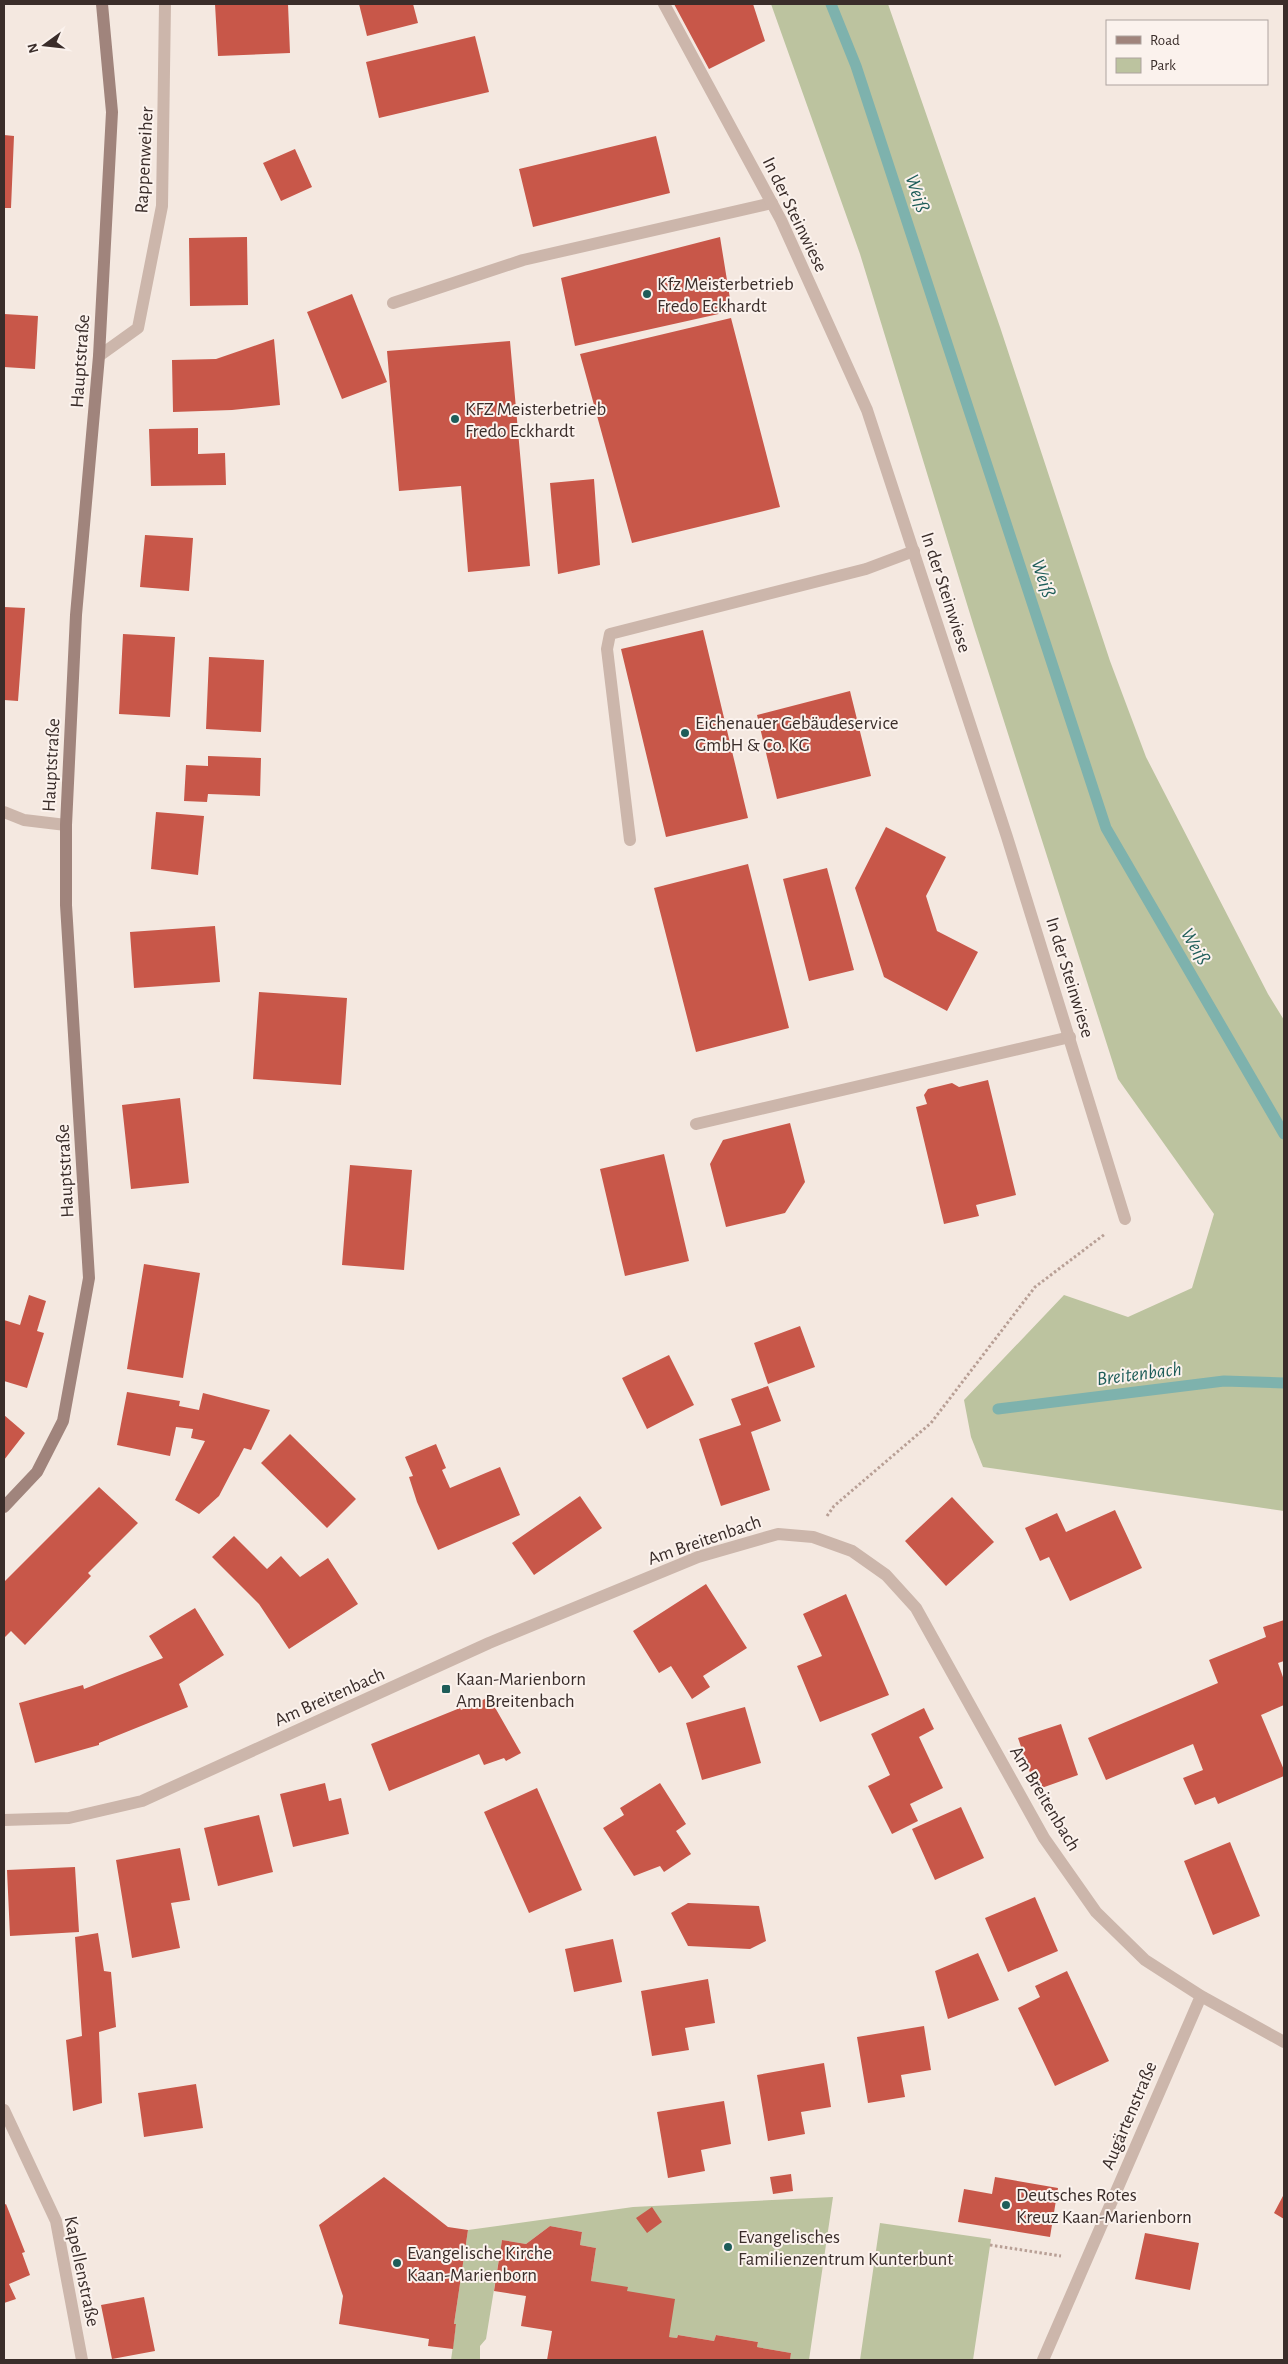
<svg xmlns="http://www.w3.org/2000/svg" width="1288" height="2364" viewBox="0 0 1288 2364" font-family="'Alegreya Sans',sans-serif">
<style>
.green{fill:#bcc39f}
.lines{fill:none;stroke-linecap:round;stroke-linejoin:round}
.stream{stroke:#7eb2ad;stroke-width:11}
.building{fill:#c85749}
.path{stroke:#b89f95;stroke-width:3;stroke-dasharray:2.5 2.5;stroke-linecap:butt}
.lane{stroke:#ccb6ab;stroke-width:12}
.street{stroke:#ccb6ab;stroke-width:12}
.secondary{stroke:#a0847c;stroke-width:12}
.poi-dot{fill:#1e5d59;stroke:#fbf2ed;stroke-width:2}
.labels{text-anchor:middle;stroke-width:4;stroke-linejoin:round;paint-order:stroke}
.street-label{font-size:19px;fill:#3a2d2a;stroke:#fbf2ed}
.poi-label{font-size:19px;fill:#3a2d2a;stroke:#fbf2ed;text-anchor:start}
.water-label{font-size:20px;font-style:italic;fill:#1e5d59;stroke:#fbf2ed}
</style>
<rect width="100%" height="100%" fill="#f4e8e0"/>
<!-- green -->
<path class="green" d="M771,4H888L1000,327L1110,661L1146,757L1268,994L1284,1020V1511L983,1467L971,1437L964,1400L1064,1295L1128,1317L1192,1288L1214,1214L1118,1079L974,627L860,254Z
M833,2197L809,2360H790L791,2353L757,2347L758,2342L716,2335L714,2341L678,2335L677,2338L669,2337L627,2291L591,2281L596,2248L580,2245L582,2232L550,2226L526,2244L502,2240L486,2339L480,2346V2360H451L456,2324H454L468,2230L633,2207Z
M880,2223L991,2239L973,2360H860Z"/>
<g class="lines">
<!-- stream -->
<path class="stream" d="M831,4L856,66L1106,828L1284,1134
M998,1409L1224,1381L1284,1383"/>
</g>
<!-- building -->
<path class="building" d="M215,4H288L290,53L218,56Z
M359,4H413L418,23L367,36Z
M674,4H753L765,41L709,69Z
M475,36L489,92L379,118L366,62Z
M4,135L14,136L11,208H4Z
M656,136L670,193L533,227L519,169Z
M295,149L312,187L281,201L263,163Z
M247,237L248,305L190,306L189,238Z
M720,237L732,311L575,346L561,278Z
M352,294L387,382L342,399L307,312Z
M4,314L38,316L35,369L4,367Z
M731,318L780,507L632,543L580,354Z
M274,339L280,405L232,410L173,412L172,360L216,359Z
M510,341L530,566L468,572L461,486L399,491L387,351Z
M198,428V454L225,453L226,485L151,486L149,429Z
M594,479L600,565L558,574L550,483Z
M145,535L193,538L189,591L140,587Z
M4,607L25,608L18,701L4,700Z
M703,630L748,818L666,837L621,649Z
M123,634L175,637L170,717L119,714Z
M209,657L264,660L261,732L206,729Z
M850,691L871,776L777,799L757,715Z
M208,756L261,758L260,796L208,794L207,802L184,801L186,765L208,766Z
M156,812L204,816L198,875L151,869Z
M886,827L946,857L926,896L937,931L978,952L947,1011L884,977L855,888Z
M748,864L789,1028L696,1052L654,888Z
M827,868L854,970L809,981L783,879Z
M215,926L220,982L134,988L130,932Z
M259,992L347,998L341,1085L253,1079Z
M988,1080L1016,1195L976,1205L979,1216L944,1224L916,1107L927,1104L924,1095L928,1089L952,1083L959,1087Z
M180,1098L189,1183L131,1189L122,1105Z
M790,1123L805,1182L785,1213L726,1227L710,1164L723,1140Z
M664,1154L689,1261L625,1276L600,1169Z
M350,1165L412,1170L404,1270L342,1265Z
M144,1264L200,1273L183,1378L127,1369Z
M29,1295L46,1301L37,1331L44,1333L27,1388L4,1381V1320L20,1325Z
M800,1326L815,1367L768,1384L754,1343Z
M669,1355L694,1405L647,1429L622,1378Z
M768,1386L781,1421L751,1432L770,1490L721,1506L699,1439L741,1425L731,1399Z
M127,1392L180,1401L179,1406L199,1410L203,1393L270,1410L251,1450L244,1448L219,1496L199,1514L175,1500L205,1441L191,1438L193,1429L176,1427L170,1456L117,1445Z
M4,1415L25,1433L4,1460Z
M290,1434L356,1499L327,1528L261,1463Z
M436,1444L446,1468L442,1470L450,1488L500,1467L520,1515L438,1550L417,1502L409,1477L413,1476L405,1457Z
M99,1487L138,1523L88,1573L91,1576L25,1645L11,1631L4,1638V1582Z
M580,1496L602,1528L534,1575L512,1543Z
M952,1497L994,1542L946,1586L905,1541Z
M1115,1510L1142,1568L1070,1601L1049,1557L1040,1561L1025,1528L1057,1513L1066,1532Z
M234,1536L267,1569L281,1556L300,1577L328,1558L358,1604L289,1649L259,1604L212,1557Z
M706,1584L747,1648L703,1676L710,1687L692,1699L671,1666L659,1673L633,1631Z
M846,1594L889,1695L820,1722L797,1666L822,1656L803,1614Z
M195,1608L224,1655L179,1684L188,1707L99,1743V1745L35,1763L19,1703L83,1685L84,1689L163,1658L149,1636Z
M1284,1620V1661L1278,1663L1284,1680V1705L1261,1715L1284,1770V1776L1218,1804L1215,1797L1195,1805L1183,1778L1203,1770L1193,1744L1106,1780L1088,1738L1218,1683L1209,1660L1266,1637L1263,1627Z
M489,1697L521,1753L506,1761L504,1758L484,1765L479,1754L389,1791L371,1744L460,1708L461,1710Z
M745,1707L761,1763L702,1780L686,1723Z
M924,1708L934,1729L919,1737L943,1788L910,1804L918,1821L892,1834L868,1786L890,1775L871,1734Z
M1061,1724L1078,1775L1036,1790L1018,1738Z
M325,1783L329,1801L341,1798L349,1834L293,1847L280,1794Z
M660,1783L686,1824L676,1831L691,1854L664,1872L660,1866L634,1876L603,1828L624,1815L620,1808Z
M537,1788L582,1890L529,1913L484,1812Z
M961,1807L984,1858L935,1880L912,1829Z
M259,1815L273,1872L218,1886L204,1828Z
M1230,1842L1260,1916L1213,1935L1184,1861Z
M180,1848L190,1900L171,1903L180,1948L132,1958L116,1860Z
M75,1867L79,1932L10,1936L7,1870Z
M1035,1897L1058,1951L1008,1972L985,1918Z
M688,1903L759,1906L766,1941L750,1949L688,1946L671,1913Z
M98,1933L104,1971L111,1972L116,2027L99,2032L102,2103L73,2111L66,2040L82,2036L75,1937Z
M613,1939L622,1982L574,1992L565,1949Z
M978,1953L999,2000L948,2019L935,1971Z
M1067,1971L1109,2061L1055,2086L1018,2008L1040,1997L1035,1986Z
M708,1979L715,2023L685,2028L689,2050L652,2056L641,1991Z
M924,2026L931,2070L901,2075L905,2097L868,2103L857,2037Z
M824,2063L831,2107L801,2112L805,2134L768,2141L757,2075Z
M196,2084L203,2128L144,2137L138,2093Z
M724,2101L731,2144L701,2150L705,2171L668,2178L657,2112Z
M791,2174L793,2191L773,2194L770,2177Z
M384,2177L448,2227L468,2230L454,2324H456L453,2349L428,2346L429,2339L339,2324L343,2296L319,2225Z
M995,2177L1058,2188L1050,2237L958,2222L964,2189L992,2194Z
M1284,2194V2219L1274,2213Z
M6,2204L25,2252L22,2253L30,2275L9,2284L16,2299L4,2303V2205Z
M652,2207L662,2222L647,2233L636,2218Z
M550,2226L582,2232L580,2245L596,2248L591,2281L628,2287L627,2291L675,2299L669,2337L677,2338L678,2335L714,2341L716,2335L758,2342L757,2347L791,2353L790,2360H547L552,2331L521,2326L526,2296L494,2291L502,2240L526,2244Z
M1145,2233L1199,2243L1190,2290L1135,2279Z
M144,2297L155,2351L112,2359L101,2305Z"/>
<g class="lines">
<!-- path -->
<path class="path" d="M827,1516L834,1506L931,1423L1035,1287L1105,1234
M990,2245L1061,2256"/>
<!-- lane -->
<path class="lane" d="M393,303L523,260L772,203
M630,840L607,649L610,634L866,569L914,551
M696,1124L1070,1037"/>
<!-- street -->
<path class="street" d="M664,4L781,220L867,410L1007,837L1125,1219
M99,356L138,328L162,206L165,4
M4,812L24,820L66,825
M4,1820L69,1818L142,1801L489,1643L698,1557L778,1534L813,1537L852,1551L886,1575L916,1608L1044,1838L1096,1912L1145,1960L1201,1996L1284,2042
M4,2110L56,2221L82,2360
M1043,2360L1201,1996"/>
<!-- secondary -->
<path class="secondary" d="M4,1507L37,1472L63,1421L89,1278L66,905V825L76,615L99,356L112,112L102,4"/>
</g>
<!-- markers -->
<g class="poi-dot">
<circle cx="647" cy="294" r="5"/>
<circle cx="455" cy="419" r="5"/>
<circle cx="685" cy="733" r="5"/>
<rect x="441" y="1684" width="10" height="10" rx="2.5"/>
<circle cx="1006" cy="2205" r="5"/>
<circle cx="728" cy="2247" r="5"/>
<circle cx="397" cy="2263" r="5"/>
</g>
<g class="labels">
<!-- street labels -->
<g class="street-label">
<text transform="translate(143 160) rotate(-87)" y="7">Rappenweiher</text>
<text transform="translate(796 214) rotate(64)" y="7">In der Steinwiese</text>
<text transform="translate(79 361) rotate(-86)" y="7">Hauptstraße</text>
<text transform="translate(947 592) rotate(72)" y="7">In der Steinwiese</text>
<text transform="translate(50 765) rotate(-87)" y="7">Hauptstraße</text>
<text transform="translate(1071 977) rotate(73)" y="7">In der Steinwiese</text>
<text transform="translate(64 1171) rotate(-93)" y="7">Hauptstraße</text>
<text transform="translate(704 1539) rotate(-19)" y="7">Am Breitenbach</text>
<text transform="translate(329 1696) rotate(-24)" y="7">Am Breitenbach</text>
<text transform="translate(1046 1798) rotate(59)" y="7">Am Breitenbach</text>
<text transform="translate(1128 2115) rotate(-67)" y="7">Augärtenstraße</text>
<text transform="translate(83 2271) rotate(78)" y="7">Kapellenstraße</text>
</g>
<!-- poi labels -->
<g class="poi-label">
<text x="657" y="290">Kfz Meisterbetrieb<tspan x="657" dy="22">Fredo Eckhardt</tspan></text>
<text x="465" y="415">KFZ Meisterbetrieb<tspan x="465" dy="22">Fredo Eckhardt</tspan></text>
<text x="695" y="729">Eichenauer Gebäudeservice<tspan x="695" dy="22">GmbH &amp; Co. KG</tspan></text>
<text x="456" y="1685">Kaan-Marienborn<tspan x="456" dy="22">Am Breitenbach</tspan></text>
<text x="1016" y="2201">Deutsches Rotes<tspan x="1016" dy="22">Kreuz Kaan-Marienborn</tspan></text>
<text x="738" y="2243">Evangelisches<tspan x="738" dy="22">Familienzentrum Kunterbunt</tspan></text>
<text x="407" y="2259">Evangelische Kirche<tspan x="407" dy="22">Kaan-Marienborn</tspan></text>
</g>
<!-- water labels -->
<g class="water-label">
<text transform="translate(918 193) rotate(72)" y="7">Weiß</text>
<text transform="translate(1044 578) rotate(72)" y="7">Weiß</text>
<text transform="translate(1196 946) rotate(60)" y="7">Weiß</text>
<text transform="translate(1139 1373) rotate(-7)" y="7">Breitenbach</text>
</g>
</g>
<!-- border -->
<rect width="1288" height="2364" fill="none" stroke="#3a2d2a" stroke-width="10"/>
<!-- legend -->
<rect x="1106" y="20" width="162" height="65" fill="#fbf2ed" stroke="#aea39f"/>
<rect x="1116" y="36" width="25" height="8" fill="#a0847c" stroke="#aea39f"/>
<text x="1150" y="45" font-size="15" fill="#3a2d2a">Road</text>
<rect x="1116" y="58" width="25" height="15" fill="#bcc39f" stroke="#aea39f"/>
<text x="1150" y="70" font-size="15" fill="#3a2d2a">Park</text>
<!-- north arrow -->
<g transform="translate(45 45) rotate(255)" stroke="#fbf2ed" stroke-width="4" paint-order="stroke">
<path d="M0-4L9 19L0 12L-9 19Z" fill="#3a2d2a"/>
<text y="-8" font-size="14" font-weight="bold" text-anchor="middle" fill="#3a2d2a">N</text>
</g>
</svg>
